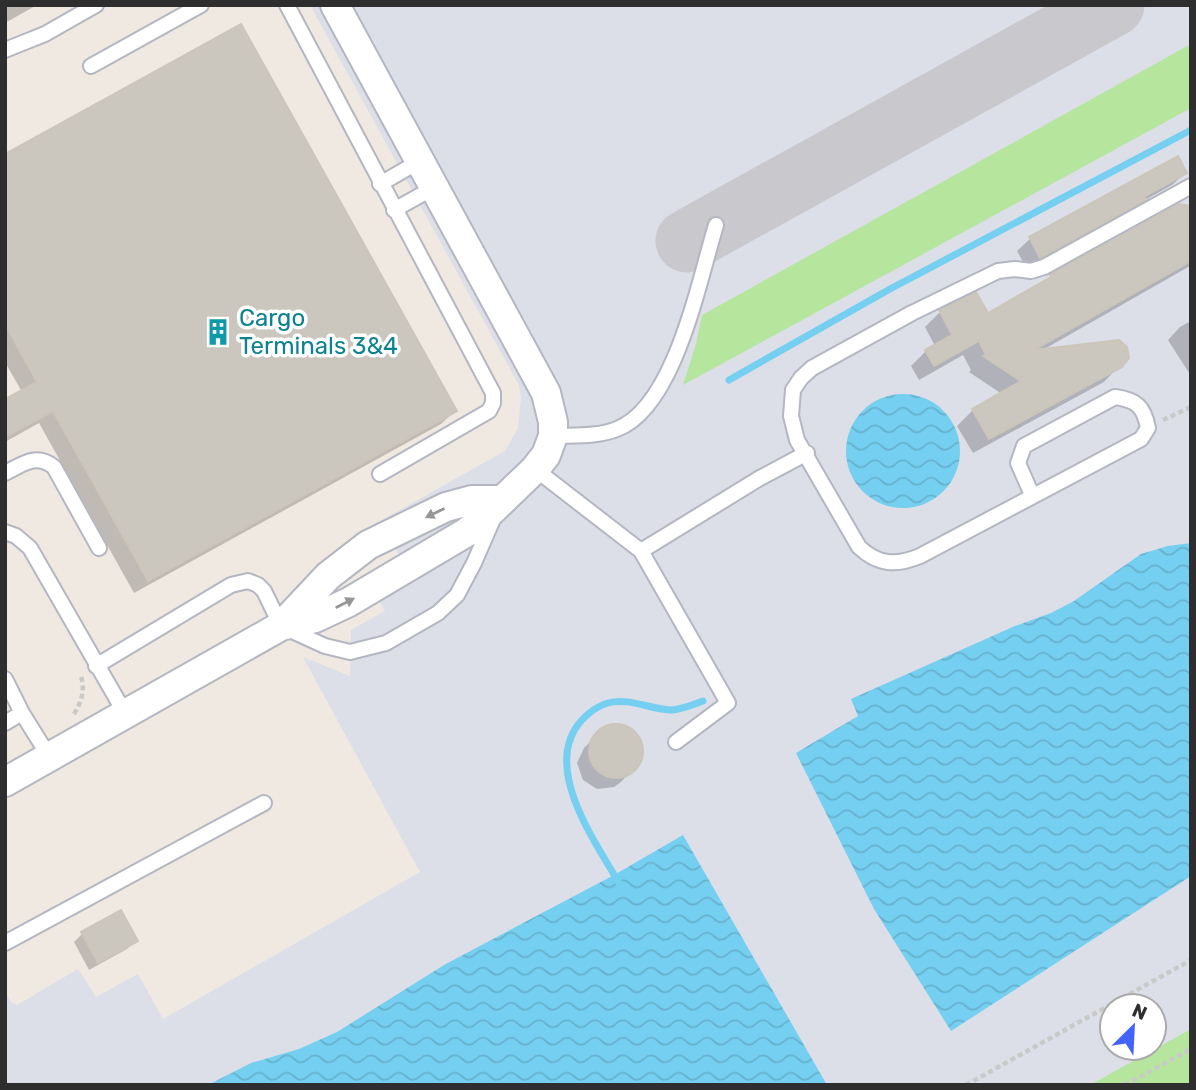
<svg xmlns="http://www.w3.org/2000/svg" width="1196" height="1090" viewBox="0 0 1196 1090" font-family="Rubik,sans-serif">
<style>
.airport{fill:#dcdee8;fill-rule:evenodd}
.grass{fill:#b6e59e}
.water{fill:url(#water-waves)}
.shadow{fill:#0003}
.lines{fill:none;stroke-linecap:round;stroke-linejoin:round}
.stream{stroke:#75cff0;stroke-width:7}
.taxiway{stroke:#c9c8cc;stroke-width:63}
.building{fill:#cbc7bf;stroke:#cbc5ba;stroke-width:2}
.service-casing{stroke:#b4b7c1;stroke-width:18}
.minor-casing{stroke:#b4b7c1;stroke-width:32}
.path{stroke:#c9c9c9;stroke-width:4.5;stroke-dasharray:5 3.5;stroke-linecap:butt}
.service{stroke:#fff;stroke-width:14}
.minor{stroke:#fff;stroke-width:28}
.oneway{fill:#969696}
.labels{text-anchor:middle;stroke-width:7;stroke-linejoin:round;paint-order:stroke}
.culture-label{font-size:24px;fill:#0d838f;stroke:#fff;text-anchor:start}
</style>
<defs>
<pattern id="water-waves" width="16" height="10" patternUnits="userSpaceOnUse" patternTransform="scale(1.75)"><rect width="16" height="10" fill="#75cff0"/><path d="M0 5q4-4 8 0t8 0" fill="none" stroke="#66b2ce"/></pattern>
</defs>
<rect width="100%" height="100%" fill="#efe9e1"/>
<!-- airport -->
<path class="airport" d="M310,5H1191V1085H5V991L11,1002L17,1005L78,969L96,997L138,974L163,1019L420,872L303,657L350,676L351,630L385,611L378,599L413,580L395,548L375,558L361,532L505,451L518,428L521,398L519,385ZM1112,1006H1154V1048H1112Z"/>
<!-- grass -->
<path class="grass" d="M1191,44V108L683,385L696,344L702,315Z
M1191,1029V1085H1090Z"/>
<!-- water -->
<path class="water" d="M846 451a57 57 0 1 1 114 0a57 57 0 1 1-114 0Z
M1191,543V876L951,1031L874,909L796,753L858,716L851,699L1015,626L1051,613L1074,601L1141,554L1168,546Z
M683,835L827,1085H208L251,1063L299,1049L337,1032L444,965L614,875Z"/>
<!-- shadow -->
<path class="shadow" d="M5,5H37L5,23Z
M5,156L455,411L441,424L134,593L39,423L5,442V401L22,392L5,362Z
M1185,173L1172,185L1143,201L1133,211L1027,269L1017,251L1030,239Z
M1191,207L1190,266L1041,351L1120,365L1104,382L973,453L957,426L973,410L1002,394L969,372L971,370L963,355L919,380L911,366L926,351L935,346L925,327L940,312L987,315L1043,284L1051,276Z
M1191,321V376L1168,340L1180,327Z
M618,726L633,732L638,738L641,753L634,768L621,782L614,787L597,789L583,780L577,763L584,748L603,729Z
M82,934L136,941L127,949L89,970L74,942Z"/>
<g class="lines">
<!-- stream -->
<path class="stream" d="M729,380L890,289L1191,130
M619,883C596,843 547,775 575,729C582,718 594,707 608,703C630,697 651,710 672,710C683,709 692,705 703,701"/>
<!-- taxiway -->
<path class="taxiway" d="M687,241L1113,5"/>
</g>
<!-- building -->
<path class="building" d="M241,24L457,411L148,581L53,411L5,437V399L37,382L5,324V154Z
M1178,156L1187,173L1142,198L1148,199L1040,258L1029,237Z
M1179,204L1191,206V261L1034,350L1119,340L1127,347L1129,358L1122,367L989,439L972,409L1021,381L983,356L986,355L979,341L934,366L925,350L952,335L939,310L976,292L988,313L1051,277L1050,275Z
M589 751a27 27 0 1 1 54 0a27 27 0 1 1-54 0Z
M121,910L138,941L98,963L81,932Z"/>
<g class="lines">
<defs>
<path id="service" d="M287,5L493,393V403L489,411L380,474
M5,50L45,34L96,5
M91,66L201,5
M380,184L420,161
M394,210L435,187
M553,436C574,435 597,437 617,429C675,407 699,280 716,225
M535,469L641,551
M5,473C23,464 36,453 54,467L99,548
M1032,495L1018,463L1024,446L1115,397C1137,400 1144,407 1148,428L1141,439L920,556C896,566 878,565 859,547L797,440L791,416L793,390L801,378L812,368L912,313L998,271L1015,269L1031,271L1044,267L1191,186
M5,532L16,536L30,548L126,715
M96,666L231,585L248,581L258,585L264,591L281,626L325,646L350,652L386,643L438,613L457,595L474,563L494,517
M5,679L22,713L50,758
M5,723L22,713
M676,742L728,703L641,551L760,478L807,453
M5,943L264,803"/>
<path id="minor" d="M281,626L328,576L368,545L446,507L472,500H501
M5,782L281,626L315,618L349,602L467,532L484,518L535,469L546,455L553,436V422L546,393L335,5"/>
</defs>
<!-- service casing -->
<use href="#service" class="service-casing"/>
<!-- minor casing -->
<use href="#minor" class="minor-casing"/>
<!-- path -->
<path class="path" d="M1163,420L1191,407
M74,714C82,701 85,690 81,676
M966,1085L1191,960
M1125,1085L1191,1049"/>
<!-- service -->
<use href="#service" class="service"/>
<!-- minor -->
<use href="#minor" class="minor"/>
</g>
<!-- one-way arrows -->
<defs><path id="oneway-solid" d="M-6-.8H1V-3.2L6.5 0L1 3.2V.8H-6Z" transform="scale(1.75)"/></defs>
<g class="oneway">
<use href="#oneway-solid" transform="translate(435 513) rotate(154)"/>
<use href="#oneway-solid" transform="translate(345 603) rotate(-27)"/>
</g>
<!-- icons -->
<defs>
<symbol id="building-bare" viewBox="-9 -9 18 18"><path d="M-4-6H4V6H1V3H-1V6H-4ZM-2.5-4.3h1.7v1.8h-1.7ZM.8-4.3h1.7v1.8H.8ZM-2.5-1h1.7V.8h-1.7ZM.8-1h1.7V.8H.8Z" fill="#0f9aa8" stroke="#fff" stroke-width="2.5" paint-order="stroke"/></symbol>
</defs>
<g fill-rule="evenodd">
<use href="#building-bare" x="199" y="313" width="38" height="38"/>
</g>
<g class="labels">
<!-- culture labels -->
<g class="culture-label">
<text x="239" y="326">Cargo<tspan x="239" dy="28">Terminals 3&amp;4</tspan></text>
</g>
</g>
<!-- border -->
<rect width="1196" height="1090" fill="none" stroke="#2e2e2e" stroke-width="14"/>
<!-- north arrow -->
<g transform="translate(1133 1027) rotate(24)"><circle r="33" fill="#ffffff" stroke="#ababab" stroke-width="2"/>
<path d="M0-5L12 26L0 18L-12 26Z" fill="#4264fb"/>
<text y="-10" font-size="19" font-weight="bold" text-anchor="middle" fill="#2e2e2e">N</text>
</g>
</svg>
